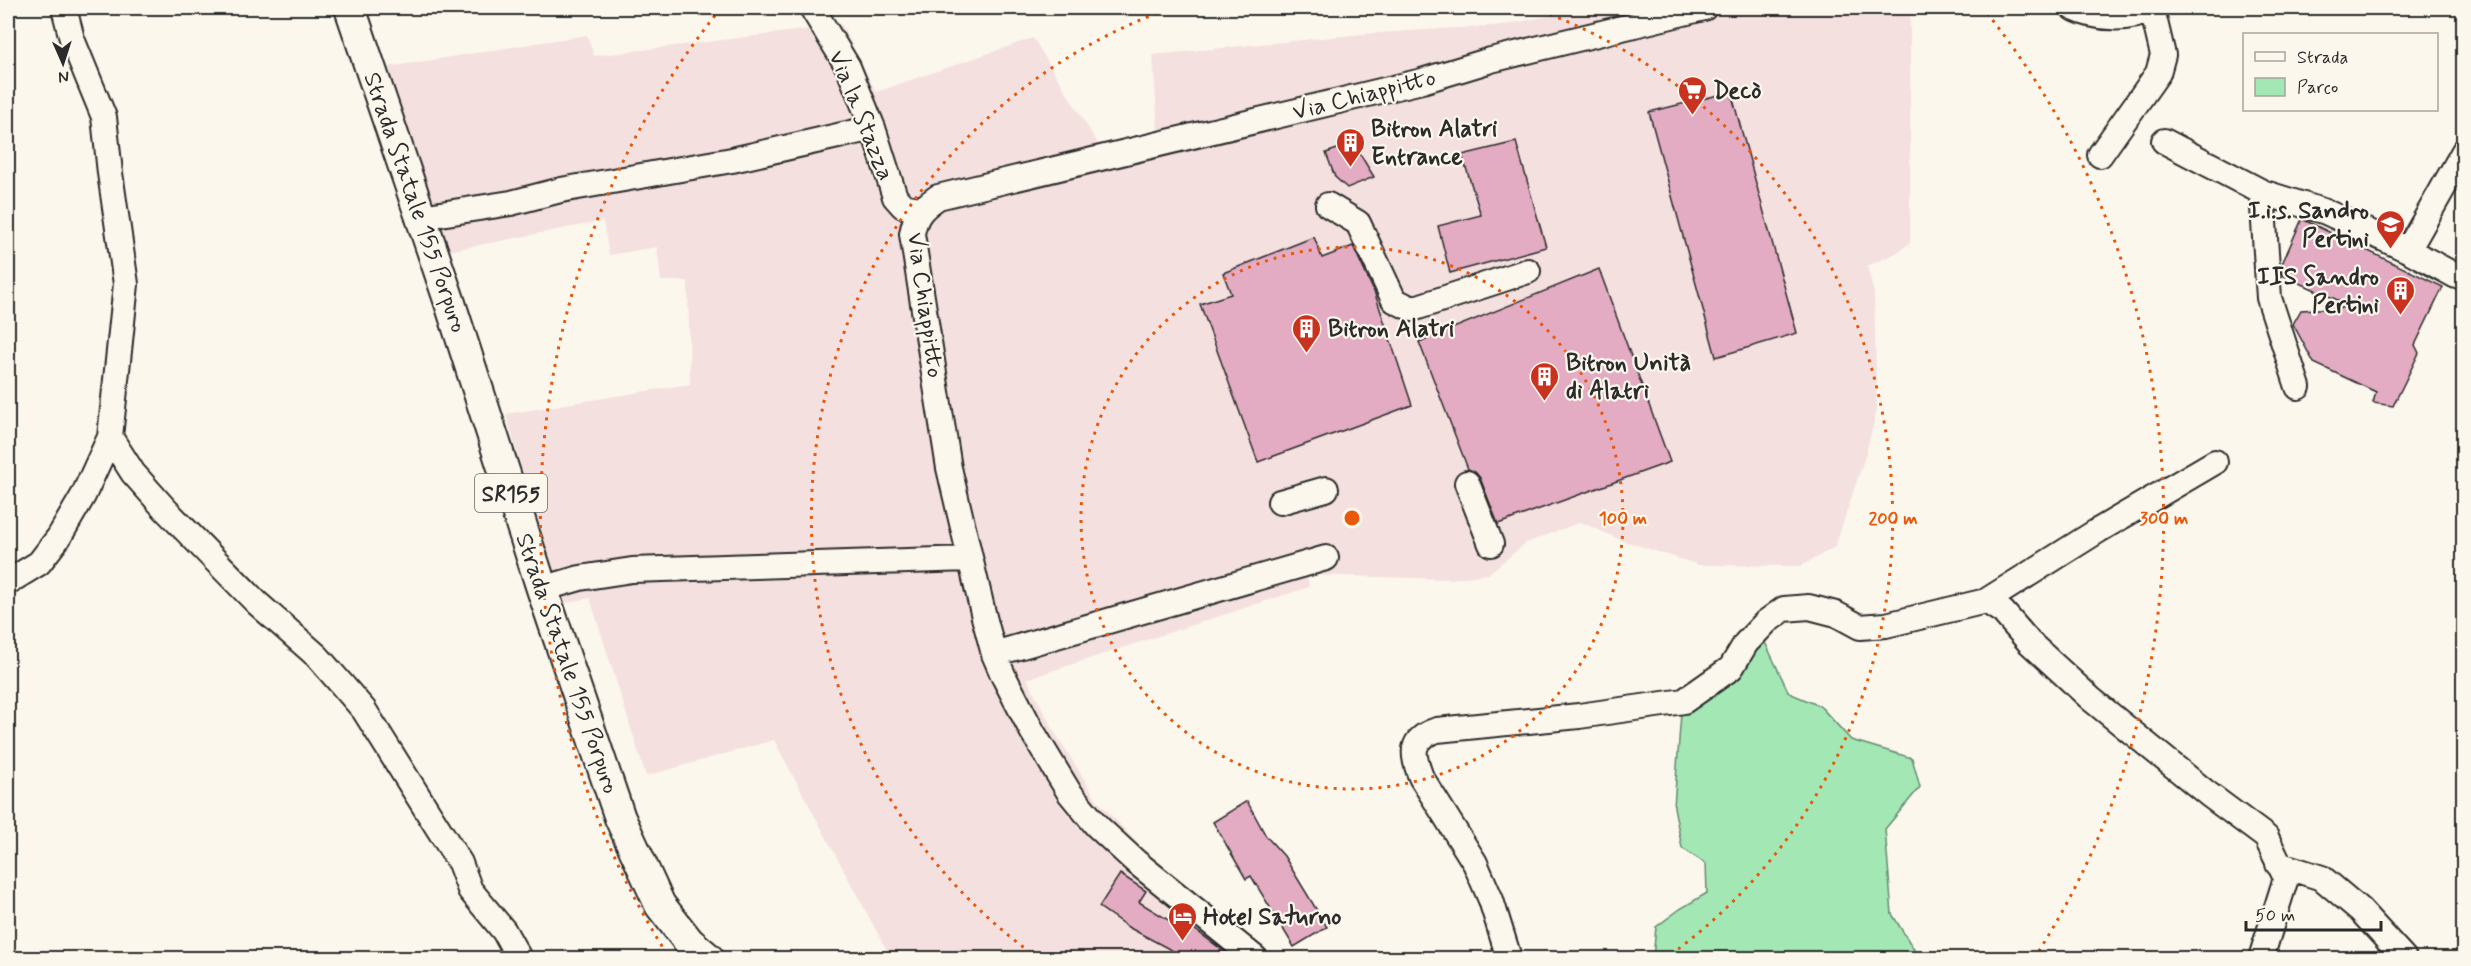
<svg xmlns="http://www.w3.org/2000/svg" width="2471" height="966" viewBox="0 0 2471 966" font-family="Mynerve,sans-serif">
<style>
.built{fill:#f4e0df}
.green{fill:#a2e7b4;stroke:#668970;stroke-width:1.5}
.building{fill:#e3acc2;stroke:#2b2b2b;stroke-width:1.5}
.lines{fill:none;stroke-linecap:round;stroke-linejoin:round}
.minor-casing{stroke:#2b2b2b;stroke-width:28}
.major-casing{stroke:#2b2b2b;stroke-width:34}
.minor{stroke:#fbf7ec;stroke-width:24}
.major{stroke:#fbf7ec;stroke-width:30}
.ring{fill:none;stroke:#e8590c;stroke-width:3;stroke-dasharray:3 6}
.labels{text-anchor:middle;stroke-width:4.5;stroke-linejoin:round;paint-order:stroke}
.shield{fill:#fbf7ec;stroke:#696865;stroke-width:1.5}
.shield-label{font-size:22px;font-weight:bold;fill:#2b2b2b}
.poi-label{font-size:24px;font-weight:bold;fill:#2b2b2b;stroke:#fbf7ec;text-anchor:start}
.street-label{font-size:24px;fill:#2b2b2b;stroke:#fbf7ec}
.centre{fill:#e8590c;stroke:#fbf7ec;stroke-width:3}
.ring-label{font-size:18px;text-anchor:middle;font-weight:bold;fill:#e8590c;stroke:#fbf7ec;stroke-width:4.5;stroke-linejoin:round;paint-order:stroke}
</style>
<rect width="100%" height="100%" fill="#fbf7ec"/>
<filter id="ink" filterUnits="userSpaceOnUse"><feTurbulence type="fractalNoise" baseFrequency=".0167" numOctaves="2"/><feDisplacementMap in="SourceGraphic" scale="12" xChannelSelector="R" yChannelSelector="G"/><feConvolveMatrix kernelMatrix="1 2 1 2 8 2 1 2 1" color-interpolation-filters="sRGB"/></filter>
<g filter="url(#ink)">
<!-- built -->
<path class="built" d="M1586,8H1910V243L1896,253L1867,266L1874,293L1877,410L1866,453L1835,547L1801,566L1699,565L1621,540L1581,522L1526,543L1488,574L1451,579L1307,575L1309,587L1027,679L1054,731L1097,800L1142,848L1273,958H891L774,740L646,776L590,598L561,604L506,414L690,384L688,281H661L657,247L609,255L603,221L449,251L388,67L587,35L594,56L842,25L876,92L1033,38L1100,147L1158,132L1153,55L1362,34L1505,25Z"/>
<!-- green -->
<path class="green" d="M1763,638L1789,693L1820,706L1851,740L1912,758L1920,787L1885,829L1892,914L1916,953L1915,958H1653L1656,927L1680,909L1707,893L1706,864L1682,848L1674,807L1681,713L1725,687Z"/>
<!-- building -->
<path class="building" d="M1731,92L1797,333L1716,357L1649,112Z
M1516,142L1546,247L1450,273L1438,226L1481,215L1462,155Z
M1340,148L1344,158L1360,154L1374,177L1347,188L1335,177L1326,153Z
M2302,219L2443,287L2415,345L2419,353L2393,406L2373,403L2376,392L2314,363L2293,324L2301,310L2353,307L2282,275L2281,266Z
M1314,237L1322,258L1353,246L1375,294L1412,405L1258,462L1200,304L1231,294L1223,273Z
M1599,269L1670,462L1498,524L1480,478L1475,472L1468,469L1419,342Z
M1247,801L1266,836L1284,856L1327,927L1294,947L1251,876L1246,879L1213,822Z
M1120,874L1146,891L1139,902L1183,929L1186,923L1233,958H1186L1128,927L1099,907Z"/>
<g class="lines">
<defs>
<path id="minor" d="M812,8L848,67L873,128L895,197L903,206L921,209
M2073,8C2096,19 2130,22 2153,8
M2164,141L2262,192L2326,212L2408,250L2456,276
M2100,155L2158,73L2163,55L2152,9
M2262,192L2269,298L2298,387
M1328,205L1358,223L1394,300L1412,309L1528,271
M421,217L511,203L561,190L732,160L873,128
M2408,250L2464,151
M110,437L133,473L165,509L257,603L317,656L364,710L460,863L470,890L504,931L519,958
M1467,483L1491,544
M1280,502L1326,489
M8,582L39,563L59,537L83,496L110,437L126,284L110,173L104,117L72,39L64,8
M542,589L580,578L632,570L969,559
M1986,601L2099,530L2215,462
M994,654L1326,558
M2278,864L2322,878L2360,910L2404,958
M1255,958L1136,862L1097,826L1069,792L1032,731L1003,675L994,654L984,617L949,468L912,234C915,215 922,208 938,197L1422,81L1491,60L1704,8
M1509,958L1491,900L1475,863L1421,777C1412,754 1409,739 1437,730L1579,716L1684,701L1731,668L1746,643L1766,622L1784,609L1809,607L1836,614L1860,627L1886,625L1986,601L2003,612L2029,642L2091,699L2208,794L2266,837L2286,878L2261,958"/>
<path id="major" d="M350,8L449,300L542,589L620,818L660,905L689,942L708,958"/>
</defs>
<!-- minor casing -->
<use href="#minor" class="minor-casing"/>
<!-- major casing -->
<use href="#major" class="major-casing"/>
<!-- minor -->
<use href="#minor" class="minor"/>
<!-- major -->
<use href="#major" class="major"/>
</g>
</g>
<!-- distance rings -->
<g class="ring">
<circle cx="1352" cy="518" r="271"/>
<path d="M1038 958A541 541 0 0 1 1171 8M1533 8A541 541 0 0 1 1666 958"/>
<path d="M667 954A812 812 0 0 1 717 13M1987 13A812 812 0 0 1 2037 954"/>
</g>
<!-- icons -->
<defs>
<symbol id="supermarket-pin" viewBox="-11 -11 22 30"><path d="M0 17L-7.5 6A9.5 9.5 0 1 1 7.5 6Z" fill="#c8321e" stroke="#fbf7ec"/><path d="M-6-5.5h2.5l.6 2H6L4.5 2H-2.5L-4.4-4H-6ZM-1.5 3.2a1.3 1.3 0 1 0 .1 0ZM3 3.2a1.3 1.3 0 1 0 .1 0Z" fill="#fff"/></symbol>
<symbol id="building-pin" viewBox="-11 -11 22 30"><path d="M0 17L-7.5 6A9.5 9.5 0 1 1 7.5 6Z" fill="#c8321e" stroke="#fbf7ec"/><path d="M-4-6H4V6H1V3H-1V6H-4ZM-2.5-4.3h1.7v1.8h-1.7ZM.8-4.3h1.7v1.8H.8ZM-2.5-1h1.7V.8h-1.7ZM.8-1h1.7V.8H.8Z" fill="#fff"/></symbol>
<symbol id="school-pin" viewBox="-11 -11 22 30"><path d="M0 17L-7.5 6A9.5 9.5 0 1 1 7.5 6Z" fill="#c8321e" stroke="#fbf7ec"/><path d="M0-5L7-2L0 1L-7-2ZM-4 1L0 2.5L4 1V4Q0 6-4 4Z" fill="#fff"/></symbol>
<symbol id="hotel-pin" viewBox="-11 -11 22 30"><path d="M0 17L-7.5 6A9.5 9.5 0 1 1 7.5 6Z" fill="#c8321e" stroke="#fbf7ec"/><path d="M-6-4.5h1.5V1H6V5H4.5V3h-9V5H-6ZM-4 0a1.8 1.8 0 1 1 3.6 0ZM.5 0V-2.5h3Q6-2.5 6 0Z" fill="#fff"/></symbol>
</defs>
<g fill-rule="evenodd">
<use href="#supermarket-pin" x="1676" y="74" width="33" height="45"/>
<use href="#building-pin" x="1334" y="126" width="33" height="45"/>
<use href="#school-pin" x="2374" y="208" width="33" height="45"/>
<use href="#building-pin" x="2384" y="274" width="33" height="45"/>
<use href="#building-pin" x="1290" y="312" width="33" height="45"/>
<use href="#building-pin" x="1528" y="360" width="33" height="45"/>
<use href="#hotel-pin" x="1166" y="900" width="33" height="45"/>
</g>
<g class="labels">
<!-- shield labels -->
<rect class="shield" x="475" y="474" width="72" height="38" rx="4.5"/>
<g class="shield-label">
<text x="511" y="501">SR155</text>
</g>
<!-- poi labels -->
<g class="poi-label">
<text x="1713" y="98">Decò</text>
<text x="1371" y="136">Bitron Alatri<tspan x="1371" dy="28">Entrance</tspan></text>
<text x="2369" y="218" text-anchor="end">I.i.s. Sandro<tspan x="2369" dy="28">Pertini</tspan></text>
<text x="2379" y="284" text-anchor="end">IIS Sandro<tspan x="2379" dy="28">Pertini</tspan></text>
<text x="1328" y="336">Bitron Alatri</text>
<text x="1566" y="370">Bitron Unità<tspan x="1566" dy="28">di Alatri</tspan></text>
<text x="1203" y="924">Hotel Saturno</text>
</g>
<!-- street labels -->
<g class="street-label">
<text transform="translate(1364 94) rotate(-14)" y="8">Via Chiappitto</text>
<text transform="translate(862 115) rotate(68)" y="8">Via la Stazza</text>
<text transform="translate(416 202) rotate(71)" y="8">Strada Statale 155 Porpuro</text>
<text transform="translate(926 305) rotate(82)" y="8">Via Chiappitto</text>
<text transform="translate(568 663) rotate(71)" y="8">Strada Statale 155 Porpuro</text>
</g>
</g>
<circle cx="1352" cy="518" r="9" class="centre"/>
<g class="ring-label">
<text x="1623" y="524">100 m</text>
<text x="1893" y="524">200 m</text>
<text x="2164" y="524">300 m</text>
</g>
<!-- margin -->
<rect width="2471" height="966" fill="none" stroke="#fbf7ec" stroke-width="30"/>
<rect x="15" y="15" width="2441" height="936" fill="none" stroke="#2b2b2b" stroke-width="2" filter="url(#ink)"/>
<!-- legend -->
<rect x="2243" y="33" width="195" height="78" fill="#fbf7ec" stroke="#a8a59f" stroke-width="1.5"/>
<rect x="2255" y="52" width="30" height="9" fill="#fbf7ec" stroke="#a8a59f" stroke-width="1.5"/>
<text x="2297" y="63" font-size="18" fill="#2b2b2b">Strada</text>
<rect x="2255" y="78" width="30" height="18" fill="#a2e7b4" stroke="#a8a59f" stroke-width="1.5"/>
<text x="2297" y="93" font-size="18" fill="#2b2b2b">Parco</text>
<!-- north arrow -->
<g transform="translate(63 63) rotate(177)" stroke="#fbf7ec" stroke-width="4.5" paint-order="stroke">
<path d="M0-4.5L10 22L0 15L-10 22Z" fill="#2b2b2b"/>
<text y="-9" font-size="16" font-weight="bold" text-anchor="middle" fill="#2b2b2b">N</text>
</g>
<!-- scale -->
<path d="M2246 921v9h135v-9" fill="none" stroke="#2b2b2b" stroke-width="3"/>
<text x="2255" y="921" font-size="18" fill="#2b2b2b" stroke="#fbf7ec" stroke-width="4.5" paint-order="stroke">50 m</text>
</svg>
